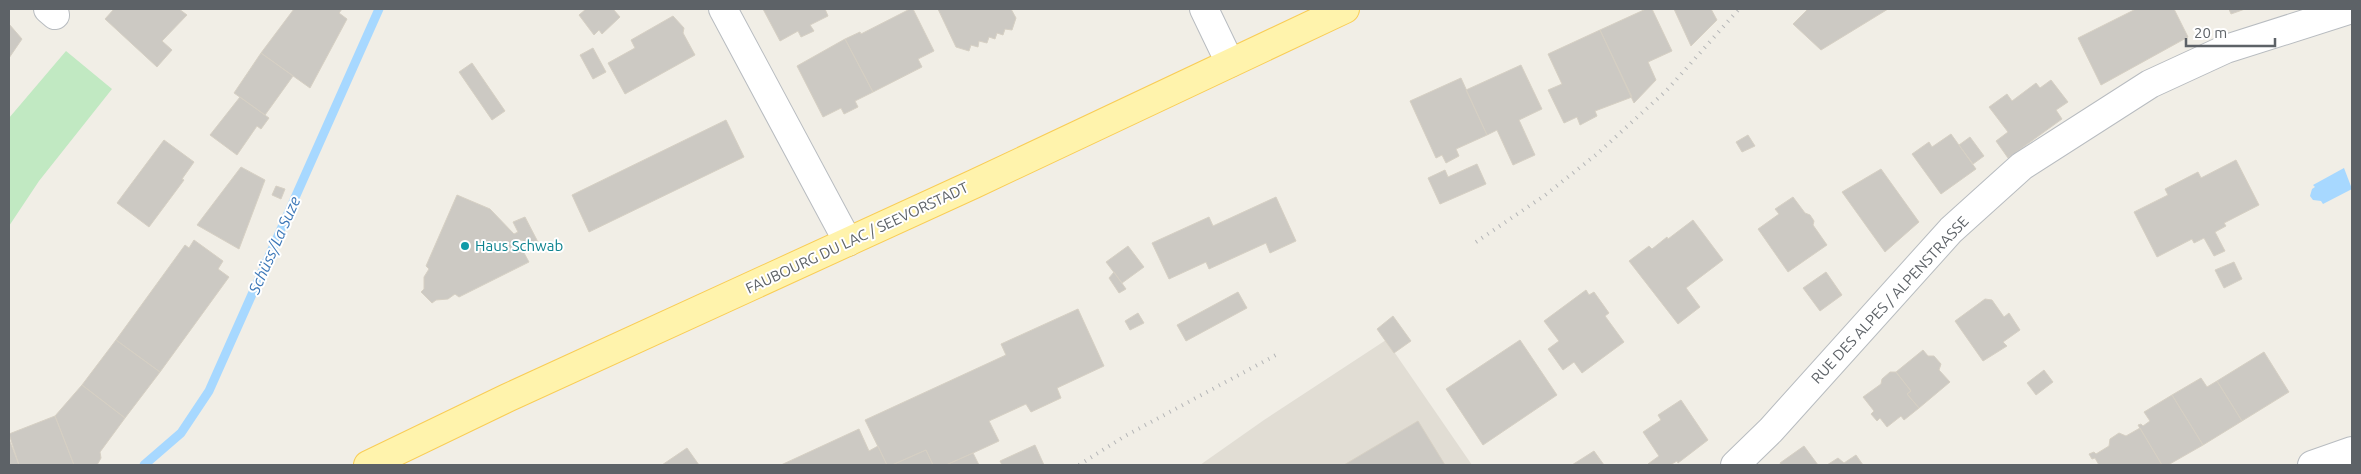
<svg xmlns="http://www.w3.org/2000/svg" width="2361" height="474" viewBox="0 0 2361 474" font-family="Ubuntu,sans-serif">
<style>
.education{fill:#e1ddd4}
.green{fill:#c1e9c2}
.water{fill:#a7d8ff}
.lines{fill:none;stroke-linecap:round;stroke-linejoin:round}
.stream{stroke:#a7d8ff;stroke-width:9}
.building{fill:#ccc9c3;stroke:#d6d0c4}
.street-casing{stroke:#b8bcc0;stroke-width:30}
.primary-casing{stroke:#f9cd56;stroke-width:30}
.street{stroke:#fff;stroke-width:28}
.primary{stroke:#fff3ac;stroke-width:28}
.rail{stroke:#b5b6b7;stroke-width:4;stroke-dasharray:1 6;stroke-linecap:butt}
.culture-dot{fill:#0f9aa8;stroke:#fff;stroke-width:2}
.labels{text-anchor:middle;stroke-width:4;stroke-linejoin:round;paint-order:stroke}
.street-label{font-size:15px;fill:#5d6267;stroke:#fff}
.culture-label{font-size:15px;fill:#0d838f;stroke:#fff;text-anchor:start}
.water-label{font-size:16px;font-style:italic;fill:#3d78b8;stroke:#fff}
</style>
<rect width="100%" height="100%" fill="#f1eee6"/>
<!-- education -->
<path class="education" d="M1386,340L1472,465H1200L1264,420Z"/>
<!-- green -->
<path class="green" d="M66,51L112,89L39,181L9,226V118Z"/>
<!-- water -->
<path class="water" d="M2344,168L2352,189L2323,204L2321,201L2313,200L2310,196L2312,189L2315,187L2313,185Z"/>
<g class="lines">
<!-- stream -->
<path class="stream" d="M144,465L181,433L209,391L379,9"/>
</g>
<!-- building -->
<path class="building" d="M114,9H179L187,15L162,41L172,50L157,67L105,19Z
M294,9H342L339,13L347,19L310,88L261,53Z
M586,9H613L620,17L602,34L599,30L594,35L579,15Z
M763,9H825L828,16L810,25L814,31L801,37L798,31L780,41Z
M910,9H913L934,51L918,59L922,67L873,92L845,39L860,32L861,34Z
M938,9H1011L1016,18L1012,30L1005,29L1003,35L997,33L995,39L989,37L987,43L979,41L978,47L971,45L969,51L956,47Z
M1646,9H1652L1672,51L1648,62L1656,80L1634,103L1600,30Z
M1674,9H1711L1717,20L1691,46Z
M1808,9H1888L1821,50L1793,24Z
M2136,9H2174L2188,37L2101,85L2078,38Z
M2229,9H2245L2231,14Z
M673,16L684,28L683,33L695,55L625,94L608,63L635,48L631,40Z
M9,24L22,39L9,58Z
M1600,30L1632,97L1595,111L1597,116L1580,125L1577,117L1564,123L1548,90L1562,84L1548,54Z
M845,39L873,92L855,101L858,107L844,114L841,108L823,117L797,66Z
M593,48L606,72L593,79L580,55Z
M261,53L293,76L265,115L234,93Z
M472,63L505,111L492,120L459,72Z
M1521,65L1542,109L1519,120L1535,155L1513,165L1497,130L1487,135L1466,90Z
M1461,78L1487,135L1456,149L1459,156L1446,163L1442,155L1436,158L1410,101Z
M2051,80L2068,102L2056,110L2062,119L2008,158L1996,141L2008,132L1989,107L2007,94L2012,101L2036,83L2040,88Z
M240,97L269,118L261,129L257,126L237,155L210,135Z
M726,120L744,157L589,232L572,195Z
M1951,134L1976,169L1941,194L1912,154L1929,142L1932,147Z
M1748,135L1755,146L1742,152L1736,142Z
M1970,137L1984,156L1973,164L1959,145Z
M164,140L194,162L182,179L184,180L149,227L117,203Z
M2236,160L2259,205L2224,223L2226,226L2215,232L2225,251L2214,256L2204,238L2194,243L2192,239L2157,257L2134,212L2168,195L2165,189L2198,172L2201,178Z
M1477,164L1486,184L1440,204L1428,178L1445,170L1448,177Z
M241,167L265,180L239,249L197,225Z
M1881,169L1919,222L1885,252L1842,192Z
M276,186L285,189L281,199L272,195Z
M457,195L490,209L514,234L518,232L513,222L525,217L540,246L529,252L522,240L518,242L529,262L459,297L455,294L448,299L436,300L432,303L421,292L424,289V277L429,269L426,266Z
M1276,197L1296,241L1270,253L1266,243L1209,269L1206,262L1169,279L1152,243L1209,217L1213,226Z
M1793,197L1805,213L1810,215L1814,221L1813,225L1827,245L1788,272L1758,229L1779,214L1775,209Z
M1693,220L1723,260L1686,288L1700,307L1678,324L1629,261L1649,246L1652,249L1667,237L1668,239Z
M194,240L223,261L218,269L229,277L160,372L116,340L185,245L189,248Z
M1128,246L1144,267L1122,283L1106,262Z
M2234,262L2242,279L2224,288L2215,270Z
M1114,272L1126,289L1119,293L1109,278Z
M1826,272L1842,295L1820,311L1803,288Z
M1586,290L1589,295L1594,292L1609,313L1605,316L1624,342L1582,373L1574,362L1563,370L1548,349L1559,341L1544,321Z
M1238,292L1247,308L1186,341L1177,325Z
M1985,299L1992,300L2004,317L2009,313L2020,330L2003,342L2007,346L1983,361L1955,321Z
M1078,309L1104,366L1057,388L1061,398L1031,412L1026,404L989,421L999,441L973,453L946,465H933L926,450L892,465H887L865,420L1006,355L1001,344Z
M1138,313L1144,323L1130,330L1125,321Z
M1393,316L1411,341L1394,353L1377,329Z
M116,340L160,372L125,418L82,385Z
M1520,340L1557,395L1483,445L1446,389Z
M1923,350L1928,356H1934L1941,364L1939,370L1950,382L1919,408L1907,394L1911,391L1896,372Z
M2264,352L2289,392L2242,421L2217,381Z
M2044,370L2053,382L2036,395L2027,383Z
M1890,372H1896L1911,391L1907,394L1919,408L1904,420L1901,416L1887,427L1880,418L1877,421L1871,414L1874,411L1863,397L1881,384L1882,379Z
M2201,378L2207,387L2217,381L2242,421L2203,445L2172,395Z
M82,385L125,418L100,452L101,458L97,465H74L55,416Z
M2172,395L2203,445L2168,465H2162L2138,425L2141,424L2143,426L2150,421L2144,412Z
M1681,400L1708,440L1678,463L1677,461L1670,465H1649L1648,464L1659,456L1643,432L1661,420L1658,415Z
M55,416L74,465H19L9,434Z
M1418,421L1445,465H1344Z
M2140,428L2162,465H2099L2095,458L2092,459L2089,454L2094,452L2096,454L2109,446L2110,439L2119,433L2126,436Z
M859,429L869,451L878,446L887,465H781Z
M9,439L19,465H9Z
M1035,445L1044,465H1002L1000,461Z
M1804,446L1818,465H1781L1780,463Z
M687,448L699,465H662Z
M926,450L933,465H892Z
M1594,451L1604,465H1572Z
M973,453L979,465H946Z
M1856,455L1863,465H1827L1838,458L1844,463Z"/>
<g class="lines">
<defs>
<path id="street" d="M48,9L55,15
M723,9L848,242
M1204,9L1230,63
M1735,465L1771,430L1951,230L2022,166L2150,84L2226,49L2352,9
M2312,465L2352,451"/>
<path id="primary" d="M368,465L507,398L974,184L1345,9"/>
</defs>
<!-- street casing -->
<use href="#street" class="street-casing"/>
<!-- primary casing -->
<use href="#primary" class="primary-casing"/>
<!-- street -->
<use href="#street" class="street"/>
<!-- primary -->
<use href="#primary" class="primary"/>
<!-- rail -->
<path class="rail" d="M1476,242L1544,196L1597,154L1667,90L1739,9
M1079,465L1125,436L1276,355"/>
</g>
<!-- markers -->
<circle class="culture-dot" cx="465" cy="246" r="5"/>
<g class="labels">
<!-- street labels -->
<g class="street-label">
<text transform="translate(857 238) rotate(-25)" y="5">FAUBOURG DU LAC / SEEVORSTADT</text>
<text transform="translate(1890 300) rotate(-47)" y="5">RUE DES ALPES / ALPENSTRASSE</text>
</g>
<!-- culture labels -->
<g class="culture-label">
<text x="475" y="251">Haus Schwab</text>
</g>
<!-- water labels -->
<g class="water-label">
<text transform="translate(274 245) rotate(-66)" y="6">Schüss/La Suze</text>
</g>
</g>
<!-- border -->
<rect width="2361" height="474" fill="none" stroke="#5d6267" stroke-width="20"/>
<!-- scale -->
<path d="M2186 38v8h89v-8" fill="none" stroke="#5d6267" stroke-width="2.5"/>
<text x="2194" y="38" font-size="15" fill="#5d6267" stroke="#ffffff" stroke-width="4" paint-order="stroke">20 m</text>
</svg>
